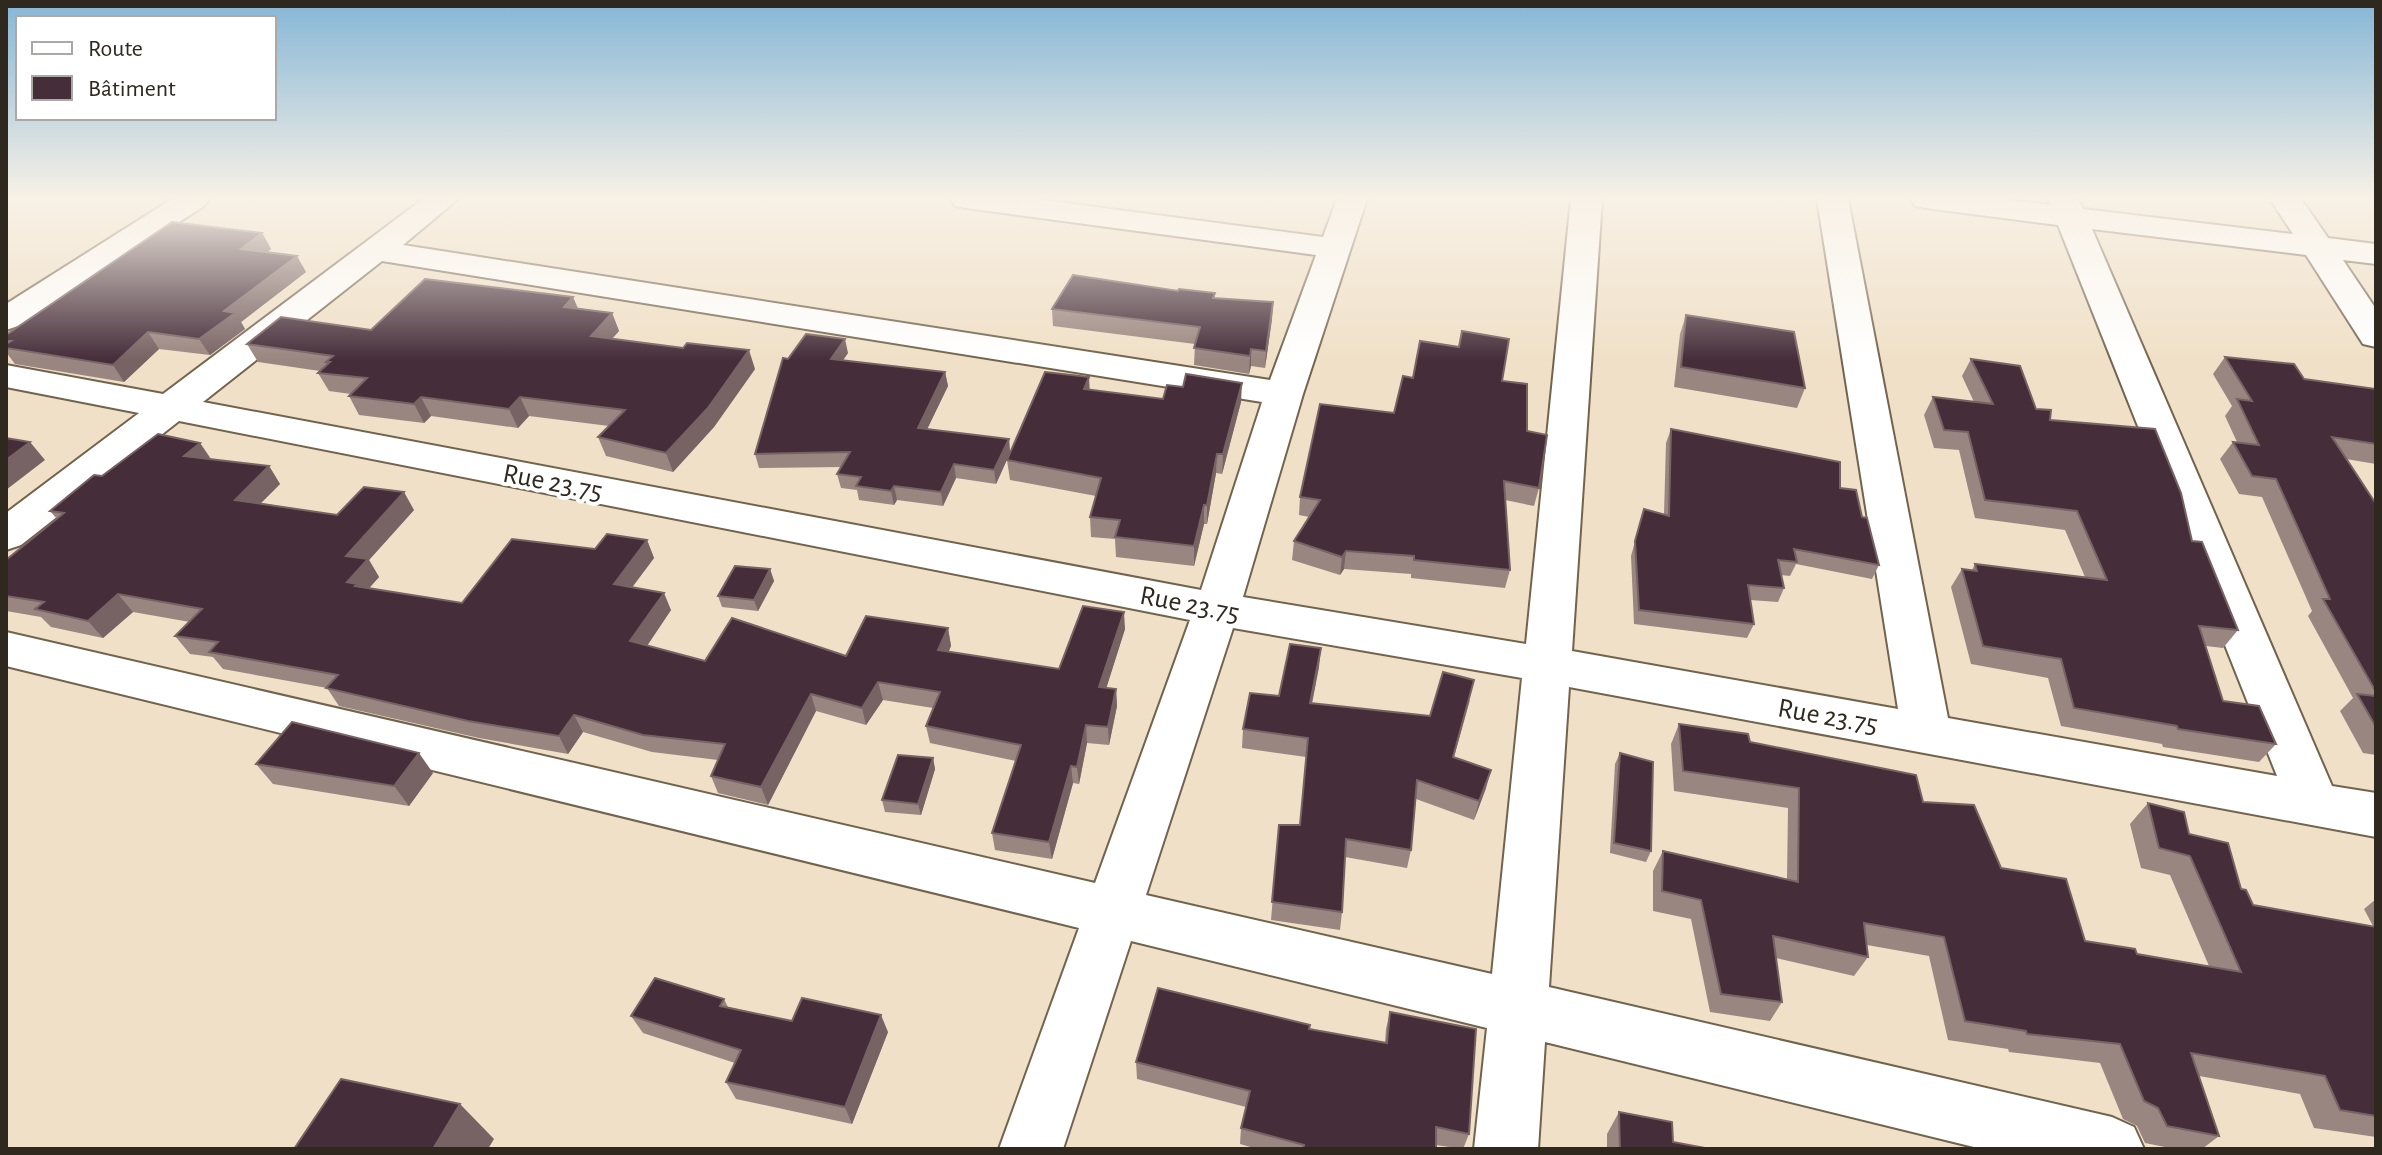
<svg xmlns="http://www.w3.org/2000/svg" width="2382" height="1155" viewBox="0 0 2382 1155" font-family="'Alegreya Sans',sans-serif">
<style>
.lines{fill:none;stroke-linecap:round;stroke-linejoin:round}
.minor-casing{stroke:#72634e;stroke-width:4}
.minor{fill:#fff;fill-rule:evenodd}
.wall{fill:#9a8680}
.shaded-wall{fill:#786364}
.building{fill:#452d3a;stroke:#786364;stroke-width:2}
.labels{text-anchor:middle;stroke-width:8;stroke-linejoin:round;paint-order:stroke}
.street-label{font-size:28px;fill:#2e281f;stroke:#fff}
</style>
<rect width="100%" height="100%" fill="#f0e0c7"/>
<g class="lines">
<defs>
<path id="minor" d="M172,199H209L204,206L18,326L6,330V304Z
M423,199H458L403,245L1270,380L1316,255L966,208L955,206L950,199H1035L1323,237L1337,199H1367L1303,394L1243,597L1526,644L1571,199H1602L1572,651L1898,709L1817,199H1848L1948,718L2277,776L2058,225L1926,208L1915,206L1910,199H2001L2050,205L2048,199H2078L2083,209L2293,234L2270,199H2301L2328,238L2376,244V264L2343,260L2376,309V347L2363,344L2306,255L2092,229L2332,786L2376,793V837L1569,687L1549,987L2112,1117L2134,1127L2144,1149H1982L1545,1042L1538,1149H1474L1487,1028L1131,941L1063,1149H999L1079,928L6,666V632L1095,883L1190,620L179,421L21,545L6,550V513L139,413L6,387V365L163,394ZM382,261L1262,402L1201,590L203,402ZM1233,628L1522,678L1492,974L1146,895Z"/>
</defs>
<!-- minor casing -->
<use href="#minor" class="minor-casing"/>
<!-- minor -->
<use href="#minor" class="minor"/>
</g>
<!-- wall -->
<path class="wall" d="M262,233L271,249L267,252L306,272L241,322L245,329L210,355L159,349L124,382L15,364L6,352V335Z
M1178,291L1215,293V298L1273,302L1272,319L1265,368L1251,366L1249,374L1194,365L1195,344L1053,326L1052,309Z
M573,297L578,308L612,313L619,331L612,339L755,369L714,427L673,472L606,456L598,437L609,426L529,416L518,428L431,416L424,423L359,415L349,396L351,394L329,391L318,373L320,371L258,362L247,344L371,330Z
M1686,315L1805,388L1797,408L1674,387L1680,334Z
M848,353L843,360L945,372L948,386L927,429L1009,439L1010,453L996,484L956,478L943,506L897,500L894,505L859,500L857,490L841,488L837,474L842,467L759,468L755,454L788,359Z
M2225,357L2304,379L2376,389V464L2346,459L2376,504V755L2363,753L2340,711L2353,698L2308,616L2312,611L2262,497L2239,494L2220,459L2233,442H2237L2225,416L2232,406L2213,374Z
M1971,359L2050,420L2192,541L2238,630L2223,648L2206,646L2223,701L2276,744L2259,762L2163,747L2162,744L2061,726L2048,678L1971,664L1951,587L1962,569L1972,570L1975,564L2085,577L2065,530L1975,518L1959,450L1934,448L1924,415L1933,397L1974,402L1962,376Z
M1413,378L1502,381L1539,488L1534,506L1505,500L1510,570L1505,588L1411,578V574L1344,569L1340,575L1292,560L1294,541L1309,517L1299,515L1300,497L1394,413Z
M1090,390L1163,399L1241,402L1222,474L1216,473L1207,524H1204L1194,566L1116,557L1115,539L1091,537L1090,517L1096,496L1010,480L1007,460Z
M1671,429L1840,488L1862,517L1879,565L1872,579L1796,564L1790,576L1781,575L1784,588L1778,602L1750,600L1754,624L1747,638L1634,624L1631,556L1644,509L1664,514L1666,443Z
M200,443L211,459L269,466L280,484L261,503L337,515L414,510L369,560L379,577L369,588L462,603L595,549L647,540L654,558L632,587L671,610L647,646L705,661L846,656L948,628L951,646L948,652L1059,669L1125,629L1106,688L1116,689L1117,706L1109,745L1087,743L1079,784L1073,783L1052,859L995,850L992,833L1016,761L930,743L926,726L933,708L883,700L866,725L816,711L768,805L718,793L711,776L718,760L652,752L583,732L568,754L479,738L339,706L327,688L223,669L213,657L190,654L175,636L190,622L133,612L103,638L51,627L41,617L6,611V560L57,519L50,511Z
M770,569L774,581L758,611L722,607L718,596Z
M1319,667L1312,704L1430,716L1470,700L1454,757L1486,788L1474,820L1416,799L1411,850L1407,868L1345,857L1342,912L1340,930L1271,920L1279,825H1300L1306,757L1242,748L1243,729L1279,696Z
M1679,724L1750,742L1923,802L2085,941L2137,954L2209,966L2170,875L2141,868L2130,824L2148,803L2189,834L2241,889L2253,905L2373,926L2364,909L2376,899V1137L2314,1128L2300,1094L2199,1076L2219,1136L2202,1149H2175L2145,1143L2137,1126L2123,1119L2100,1063L2009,1052L2008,1049L1948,1040L1929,956L1867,945L1868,957L1854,976L1776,958L1782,1002L1770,1021L1710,1012L1691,919L1653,911V871L1663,851L1787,879L1788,808L1674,791L1671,744Z
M1620,753L1651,851L1646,862L1610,853L1615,764Z
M933,758L935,769L921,815L885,812L882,800Z
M256,764L433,773L409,806L273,784Z
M724,999L728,1007L792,1021L888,1032L852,1124L736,1099L726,1082L735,1063L643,1033L631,1016Z
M1390,1012L1469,1134L1463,1149L1436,1145V1149H1257L1240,1144L1241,1128L1246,1107L1137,1079L1136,1062L1309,1029L1385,1043L1386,1029Z
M1619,1112L1673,1142L1710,1149H1607V1134Z"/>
<!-- shaded-wall -->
<path class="shaded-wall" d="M262,233L271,249L250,265L241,249Z
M297,256L306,272L241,322L245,329L210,355L199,339L224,311Z
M573,297L580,315L564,307Z
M1273,302L1272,319L1265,368L1266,351Z
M612,313L619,331L598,354L591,336Z
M148,332L159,349L124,382L113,365Z
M845,339L848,353L834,373L831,359Z
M1251,349V366L1249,374L1250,356Z
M749,350L755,369L714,427L673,472L666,453Z
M945,372L948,386L921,442L918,428Z
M1089,377L1090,396L1084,389Z
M1242,383L1241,402L1222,474L1223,454Z
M421,397L431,416L424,423L414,404Z
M520,397L529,416L518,428L509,409Z
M1009,439L1010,453L996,484L994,470Z
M30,442L45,460L6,490V460Z
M200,443L212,461L184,456Z
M1217,454L1216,473L1207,524V505Z
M954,464L956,478L943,506L941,492Z
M269,466L280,484L247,517L235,500Z
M894,486L897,500L894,505L891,491Z
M404,492L414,510L369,560L379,577L364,594L347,582L346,556Z
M1204,505V524L1194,566V546Z
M647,540L654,558L622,601L614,584Z
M1346,551L1344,569L1340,575L1342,557Z
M770,569L774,581L758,611L754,600Z
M664,593L671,610L638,659L630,641Z
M118,594L133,612L103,638L88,621Z
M1124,612L1125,629L1101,705L1099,687Z
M948,628L951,646L942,668L938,650Z
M1321,648L1319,667L1308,722L1310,703Z
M878,682L883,700L866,725L862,708Z
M1116,689L1117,706L1109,745L1108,727Z
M811,694L816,711L768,805L761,787Z
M574,715L583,732L568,754L559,736Z
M1086,725L1087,743L1079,784L1077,767Z
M419,753L433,773L409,806L394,786Z
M933,758L935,769L921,815L918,804Z
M1071,766L1073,783L1052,859L1049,842Z
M1491,770L1486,788L1474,820L1479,801Z
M881,1015L888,1032L852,1124L845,1107Z
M460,1104L494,1139L488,1149H433Z"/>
<!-- building -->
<path class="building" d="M172,222L262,233L241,249L297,256L224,311L235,313L199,339L148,332L113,365L6,348V344L11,341H6V335Z
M1073,275L1178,291L1179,289L1215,293L1213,298L1273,302L1266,351L1251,349L1250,356L1194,348L1200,327L1052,309Z
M425,279L573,297L564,307L612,313L591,336L683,348L687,343L749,350L708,408L666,453L598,437L625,410L520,397L509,409L421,397L414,404L349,396L367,378L318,373L330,362H326L333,356L247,344L281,317L371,330Z
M1686,315L1794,332L1805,388L1681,367Z
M1462,331L1509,339L1502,381L1527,384V431L1547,435L1539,488L1504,481L1510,570L1414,560V556L1346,551L1342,557L1294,541L1320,500L1300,497L1320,404L1394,413L1403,376L1413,378L1420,341L1459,347Z
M806,334L845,339L831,359L945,372L918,428L1009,439L994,470L954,464L941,492L894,486L891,491L856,486L861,477L837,474L850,452L755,454L783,358L788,359Z
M2225,357L2294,364L2304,379L2376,389V444L2332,437L2376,504V692L2323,599H2330L2276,479L2252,476L2233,442L2259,445L2237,399L2252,401Z
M1971,359L2020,366L2036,409L2051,410L2050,420L2155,429L2181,493L2192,541L2202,542L2238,630L2199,626L2223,701L2259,706L2276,744L2178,729L2177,726L2074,708L2061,659L1983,646L1962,569L1977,571L1975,564L2107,580L2077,511L1985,500L1968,432L1944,430L1933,397L1993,404Z
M1045,372L1089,377L1084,389L1163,399L1167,385L1183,387L1186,374L1242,383L1223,454H1217L1207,505H1204L1194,546L1115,537L1120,520L1090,517L1101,478L1007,460Z
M1671,429L1840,462V488L1856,490L1862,517L1867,518L1879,565L1794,549L1797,562L1778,560L1784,588L1748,585L1754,624L1639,610L1635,541L1644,509L1669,516Z
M158,434L200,443L184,456L269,466L235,500L337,515L364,487L404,492L346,556L368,559L347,582L357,584L355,586L462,603L512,539L595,549L607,534L647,540L614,584L664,593L630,641L705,661L732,618L846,656L866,616L948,628L938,650L1059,669L1083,606L1124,612L1099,687L1116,689L1108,727L1086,725L1077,767L1071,766L1049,842L992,833L1021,745L926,726L940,692L878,682L862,708L811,694L761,787L711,776L725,744L643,735L574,715L559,736L468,721L326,688L338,675L209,652L218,642L175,636L202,609L118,594L88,621L35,609L44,602L6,596V560L64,513L50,511L94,475L102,476Z
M6,438L30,442L6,460Z
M735,566L770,569L754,600L718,596Z
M1290,644L1321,648L1310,703L1430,716L1443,672L1474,680L1453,757L1491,770L1479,801L1417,780L1411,850L1346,839L1342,912L1272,902L1279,825H1300L1308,738L1243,729L1250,693L1279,696Z
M2357,694L2376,696V727Z
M292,722L419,753L394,786L256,764Z
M1679,724L1748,734L1750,742L1916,775L1923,802L1974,805L2001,868L2066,879L2085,941L2135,949L2137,954L2241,972L2190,856L2159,848L2148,803L2184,812L2189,834L2228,843L2241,889L2246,890L2253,905L2376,927V1116L2340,1110L2325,1076L2191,1053L2219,1136L2167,1126L2158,1108L2144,1101L2120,1044L2027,1034L2026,1031L1965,1021L1944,937L1864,923L1868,957L1773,936L1782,1002L1721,994L1701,900L1662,891L1663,851L1798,882L1799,788L1683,771Z
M1620,753L1653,762L1651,851L1614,843Z
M898,755L933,758L918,804L882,800Z
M655,978L724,999L720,1006L792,1021L802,998L881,1015L845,1107L726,1082L741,1050L631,1016Z
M1158,988L1310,1025L1309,1029L1387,1043L1390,1012L1476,1029L1469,1134L1436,1127V1149H1303L1304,1145L1241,1128L1250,1091L1136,1062Z
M341,1079L460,1104L433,1149H294Z
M1619,1112L1672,1122L1673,1142L1710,1149H1620Z"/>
<!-- sky -->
<linearGradient id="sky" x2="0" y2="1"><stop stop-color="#85b6d6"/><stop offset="0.55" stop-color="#f8f1e6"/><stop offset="1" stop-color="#f8f1e6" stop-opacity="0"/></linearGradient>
<rect width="2382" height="360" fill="url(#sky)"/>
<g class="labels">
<!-- street labels -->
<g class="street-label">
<text transform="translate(553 481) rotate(11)" y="10">Rue 23.75</text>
<text transform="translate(1190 603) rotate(11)" y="10">Rue 23.75</text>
<text transform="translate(1828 715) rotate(10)" y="10">Rue 23.75</text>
</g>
</g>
<!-- border -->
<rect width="2382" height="1155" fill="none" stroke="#2e281f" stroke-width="16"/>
<!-- legend -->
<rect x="16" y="16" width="260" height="104" fill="#ffffff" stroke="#aba9a5" stroke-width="2"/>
<rect x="32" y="42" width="40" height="12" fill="#ffffff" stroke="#aba9a5" stroke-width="2"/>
<text x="88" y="56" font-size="24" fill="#2e281f">Route</text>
<rect x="32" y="76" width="40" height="24" fill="#452d3a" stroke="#aba9a5" stroke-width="2"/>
<text x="88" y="96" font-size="24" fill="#2e281f">Bâtiment</text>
</svg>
